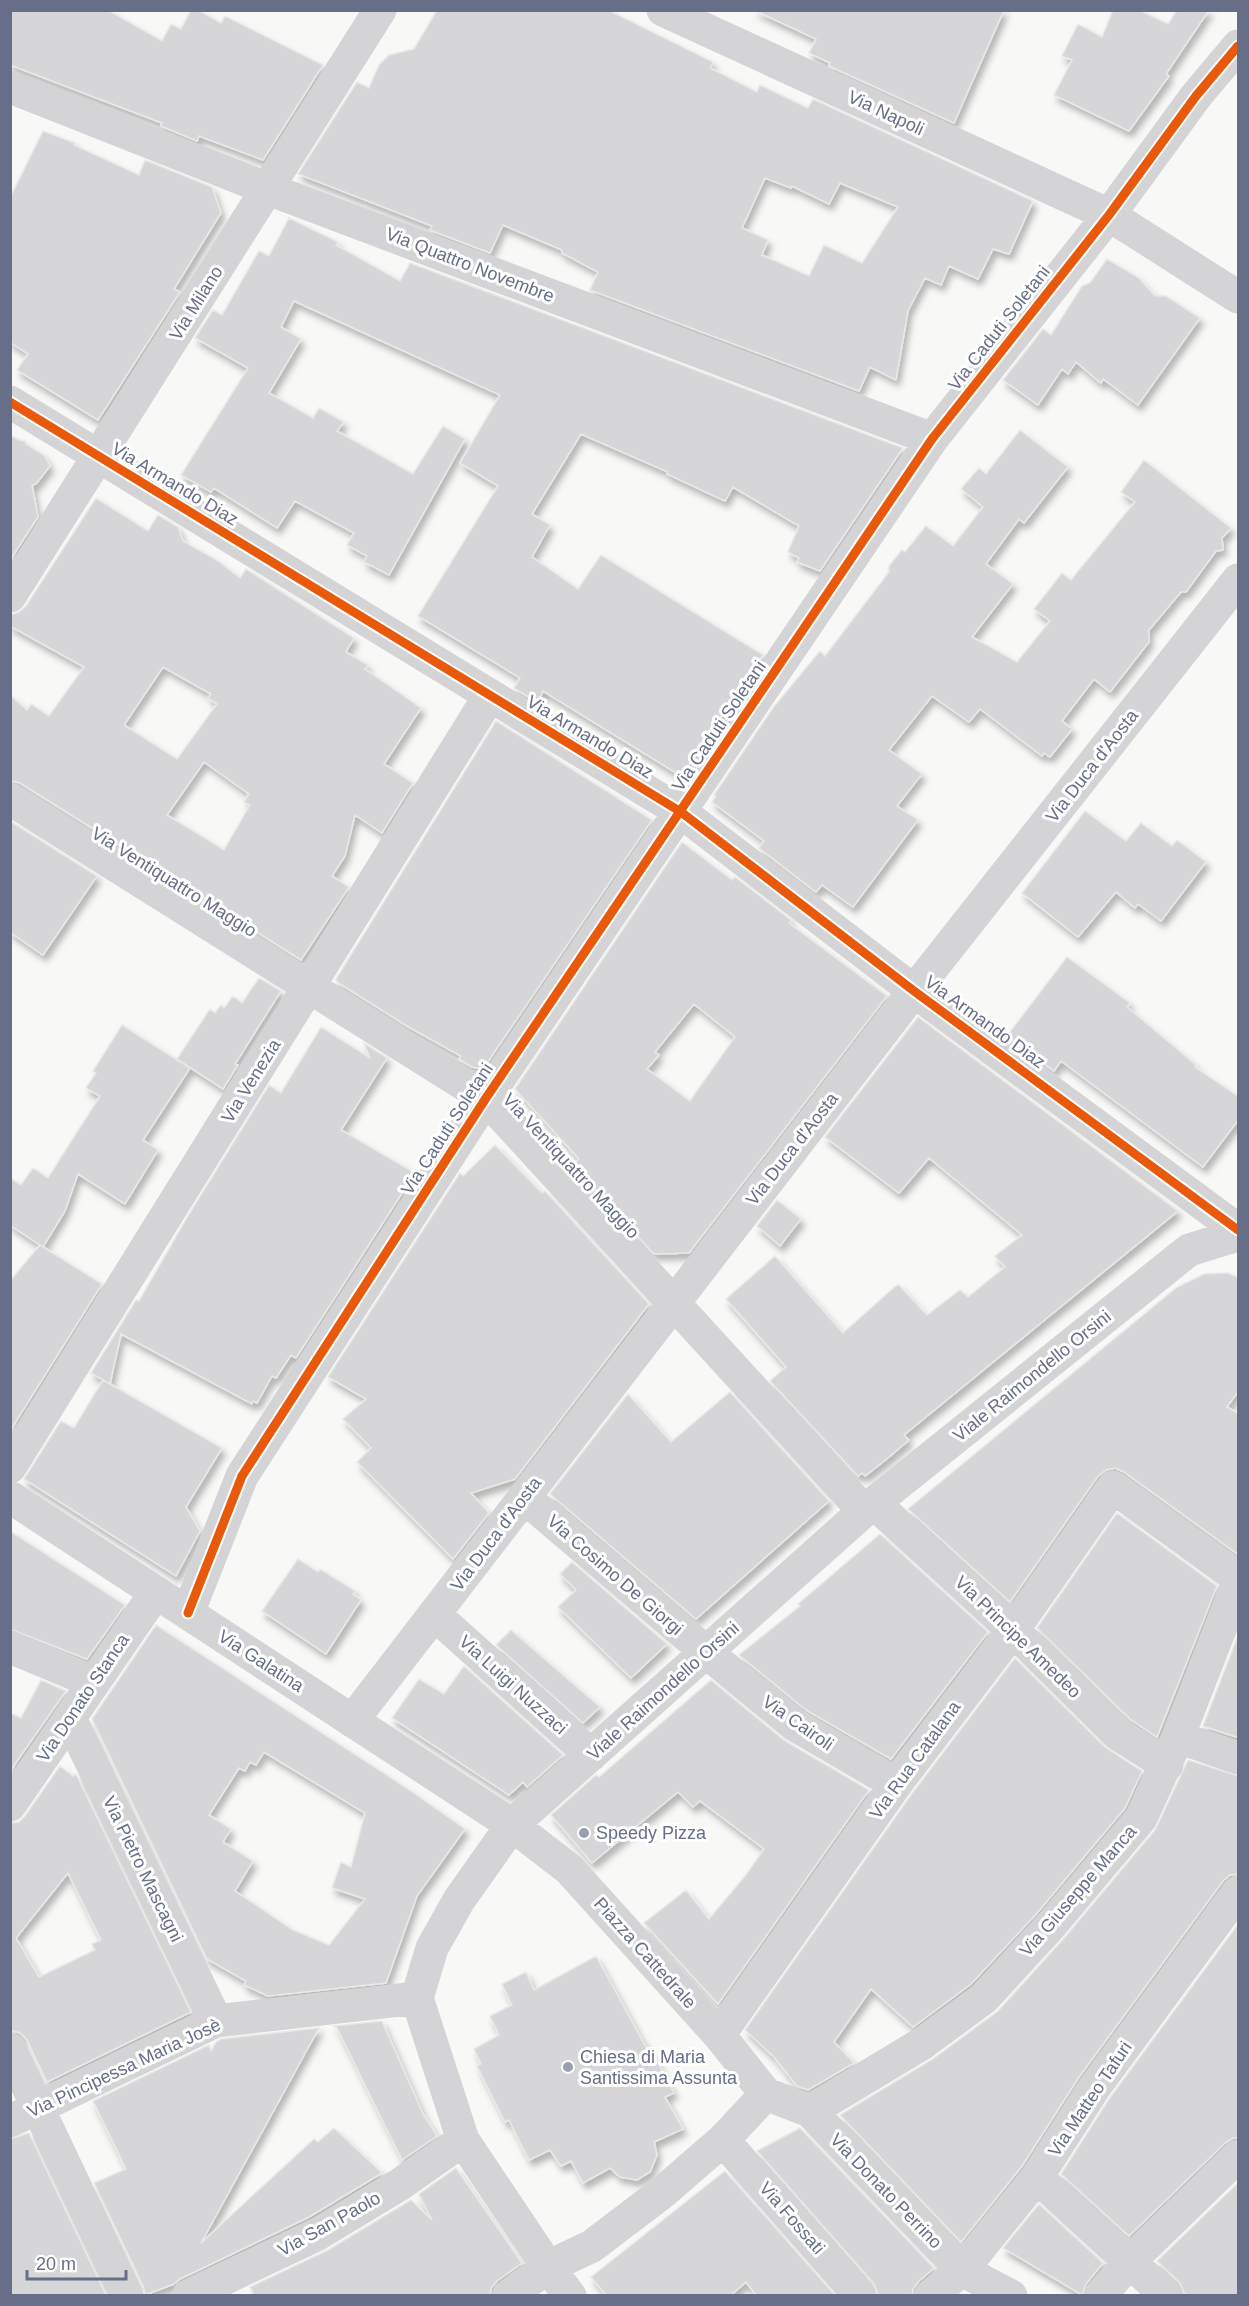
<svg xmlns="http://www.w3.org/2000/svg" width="1249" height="2306" viewBox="0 0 1249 2306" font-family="Arial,sans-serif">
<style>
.building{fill:#d6d6d8;stroke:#e8e8e6;stroke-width:1.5;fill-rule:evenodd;filter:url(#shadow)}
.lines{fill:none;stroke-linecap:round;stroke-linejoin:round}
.minor{stroke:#d4d4d6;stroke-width:33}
.cycleway-casing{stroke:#fff;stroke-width:13}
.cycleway{stroke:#e8590c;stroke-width:9}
.poi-dot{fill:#9a9faf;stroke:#fff;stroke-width:2}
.labels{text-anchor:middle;stroke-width:6;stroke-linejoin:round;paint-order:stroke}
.street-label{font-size:18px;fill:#676f88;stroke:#fff}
.poi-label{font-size:18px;fill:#676f88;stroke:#fff;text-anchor:start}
</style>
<defs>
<filter id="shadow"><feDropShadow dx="3.5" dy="6" stdDeviation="3" flood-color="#0004"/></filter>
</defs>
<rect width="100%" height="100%" fill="#f8f8f7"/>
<!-- building -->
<path class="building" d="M10,10H108L162,41L171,24L181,29L191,10H198L221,23L225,16L323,65L263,160L199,136L197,141L161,126L162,123L10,65Z
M437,10H608L713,62L710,68L757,92L760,85L808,108L813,99L1033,201L1009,254L993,249L978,279L949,266L941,285L925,278L908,311L896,380L870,367L859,391L590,290L598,272L562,253V250L503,225L490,253L430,230L432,226L298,174L357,82L369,88L379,65L389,55L414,49ZM765,178L791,188L792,186L829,204L840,183L898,207L862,263L824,245L809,276L762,255L768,240L742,228Z
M754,10H1004L954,123L829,66L830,63L809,53L816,39Z
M1113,10H1139L1168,24L1177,10H1209L1166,74L1169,76L1129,131L1054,95L1072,60L1062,56L1078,24L1102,37Z
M43,131L75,143L74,145L139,175L145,160L212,187L221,213L174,289L180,292L98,420L17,370L28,354L10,342V198Z
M289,218L338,242L336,245L400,281L410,263L903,448L820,571L797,562L799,558L788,552L799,526L733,487L725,501L667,474L668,472L581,434L532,514L550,525L532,557L578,589L601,555L763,655L681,776L543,691L538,703L514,688L520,678L418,616L498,486L460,463L500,395L294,301L281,327L301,339L269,393L313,418L319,408L344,422L337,431L413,474L443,426L465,439L389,575L364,562L367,556L347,545L354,533L295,501L277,528L214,488L211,492L181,475L248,368L195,338L213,310L222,315L259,251L269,256Z
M1107,259L1139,278L1155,296H1166L1200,318L1138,405L1103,379L1101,383L1076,362L1068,374L1062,369L1038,405L1003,380L1043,329L1051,335L1082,286L1090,283Z
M1020,430L1068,467L1024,523L1019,519L986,564L1013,584L972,637L1017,662L1050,621L1034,609L1062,573L1071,580L1135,502L1121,492L1144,460L1231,528L1222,538L1223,550L1216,551L1186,592H1181L1149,630V642L1110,692L1094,679L1062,721L1072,729L1050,757L1044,753L1042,756L980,709L969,722L932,696L889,750L922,774L897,806L918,820L853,907L822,885L816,892L759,848L764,841L712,802L716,796L714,795L773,708L820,651L825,656L889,572V566L902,550L905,552L926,526L953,546L983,507L961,489L979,468L986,474Z
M10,435L21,441H25L26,444L44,455L50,466L36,484L32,485L38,517L10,560Z
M96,498L148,531L158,515L178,527L183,541L218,561L240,578L246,569L354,638L346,652L368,665L365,669L421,708L384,764L413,783L382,833L355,815L345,856L332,876L349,887L301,960L208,901L203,896L175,880L20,783L10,780V695L27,710L31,704L49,716L84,667L10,626V615L19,612L26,606ZM163,667L211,694L208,698L217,704L177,759L124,725ZM204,762L249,794L244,802L250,805L224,850L167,815Z
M496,721L652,820L485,1066L478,1068L472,1067L459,1059L461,1056L407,1026L337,982L336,979Z
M1085,811L1126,841L1141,823L1172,846L1177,840L1206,862L1161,921L1138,904L1135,908L1116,892L1078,937L1022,893Z
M10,821L97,876L43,955L10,932Z
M682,842L732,880L735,877L791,920L789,923L887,996L689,1253L654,1254L573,1165L579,1159L515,1089ZM694,1004L735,1037L690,1101L647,1069L659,1055L655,1052Z
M1067,957L1130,1003L1127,1007L1196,1065L1195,1067L1239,1097V1119L1203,1167L1061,1061L1054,1071L1007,1036Z
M259,978L281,991L235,1064L238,1065L223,1089L177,1059L210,1009L215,1013L221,1005L224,1008L233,996L242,1003Z
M918,1017L1178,1211L904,1435L909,1440L888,1458L865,1476L862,1473L858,1476L770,1381L786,1367L726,1299L775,1256L843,1333L898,1284L927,1315L960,1290L968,1297L1005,1267L995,1256L1022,1235L929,1158L899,1193L825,1137Z
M122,1025L190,1068L143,1140L158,1150L125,1204L78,1174L65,1211L43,1247L10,1225V1178L21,1185L33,1168L48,1178L100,1096L86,1088L96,1073L93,1071Z
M321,1027L370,1058L364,1043L387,1058L341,1130L415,1173L296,1358L291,1355L276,1378L272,1376L257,1403L253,1401L252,1404L121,1334L110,1384L91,1373L136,1300L139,1301L188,1216L269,1085L281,1093Z
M495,1145L542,1193L545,1191L649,1304L515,1479L471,1493L489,1513L453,1559L357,1462L371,1448L343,1419L366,1399L328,1377L460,1173L463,1176Z
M777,1200L801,1219L780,1246L757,1226Z
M40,1245L102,1284L10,1431V1281Z
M1228,1273L1239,1278V1390L1227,1407L1239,1414V1555L1124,1472L1115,1468L1106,1470L1098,1476L1010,1602L908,1509L1176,1288L1204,1274Z
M103,1380L222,1448L186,1507L200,1531L176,1576L24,1479L61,1421L74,1428Z
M730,1392L829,1501L696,1619L550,1494L628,1394L671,1442Z
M1117,1513L1217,1586L1157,1737L1130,1719L1037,1628Z
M10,1531L125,1605L87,1659L10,1629Z
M880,1534L988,1632L891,1759L806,1710L739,1655L800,1606L798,1604Z
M298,1559L318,1572L320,1569L355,1591L353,1594L361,1600L326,1654L262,1611Z
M572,1562L667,1644L631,1678L558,1607L576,1590L560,1574Z
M156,1625L408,1789L465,1829L417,1896L386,1983L268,1996L244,1985L246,1981L207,1959L92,1719ZM264,1752L365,1813L351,1867L341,1862L332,1888L365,1899L329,1945L293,1930L235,1891L253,1861L223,1842L231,1829L209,1815L239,1768L245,1771L250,1762L256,1765Z
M511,1630L600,1707L583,1723L496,1645Z
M1239,1633V1738L1203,1726Z
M1015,1658L1105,1747L1142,1771L1125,1808L1038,1912L971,1984L913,2027L871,1989L834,2042L854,2063L808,2090L797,2086L774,2057L745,2030L911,1795Z
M464,1666L563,1755L527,1787L523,1782L509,1795L392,1718L419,1679L444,1694Z
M41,1680L66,1691L10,1771V1713L21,1718Z
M711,1680L785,1741L869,1790L718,2004L644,1923L686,1890L709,1919L746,1875L764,1849L700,1801L693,1807L678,1792L592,1863L551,1815L596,1775L599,1777Z
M1188,1760L1239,1776V1874L1230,1875L1223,1881L1079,2077L1022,2166L961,2242L840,2115L933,2059L998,2011L1066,1936L1155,1830Z
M60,1766L73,1776L76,1774L191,2012L47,2082L27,2040L20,2033L10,2030V1823L19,1822L25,1816ZM68,1873L101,1940L92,1944L95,1950L39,1977L16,1938Z
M1239,1923V2138H1233L1225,2143L1129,2236L1061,2174L1109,2099Z
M596,1956L647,2049L650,2048L674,2093L665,2097L683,2129L654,2142L657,2155L650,2172L637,2180L620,2177L610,2168L583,2183L571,2161L561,2166L550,2150L529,2160L509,2120L505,2122L477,2066L481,2064L474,2049L499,2035L490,2016L512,2005L502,1984L526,1972L534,1990Z
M382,2021L423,2114L437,2136L402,2160L337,2028L334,2026Z
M319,2028L201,2243L314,2139L318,2142L334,2128L382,2173L309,2217L180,2279L174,2284L145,2295L144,2288L94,2183L126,2169L93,2101L209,2045L211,2051L216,2042L221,2039Z
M800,2128L934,2268L918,2282L913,2289L912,2295H878L874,2284L757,2151Z
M29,2133L106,2295H10V2139Z
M456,2168L522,2263L497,2281L491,2288L490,2295H254L250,2287L328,2250L411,2200L432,2220L419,2194Z
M725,2171L835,2295H756L746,2282L731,2295H606L591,2277Z
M1239,2182V2295H1185L1180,2283L1157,2261Z
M1039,2204L1103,2263L1086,2284L1082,2295L1003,2248Z"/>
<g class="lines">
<!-- minor -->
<path class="minor" d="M663,10L1109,215L1238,297
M10,87L268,189L932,439
M10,402L681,812L914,991L1238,1230
M10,596L380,10
M10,799L486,1098L864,1511
M10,1467L490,695
M10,1497L512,1825L569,1869L719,2035L766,2094L810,2111L962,2270L1011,2296
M524,1497L706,1652L795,1725L896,1784
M874,1503L1013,1630L1118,1734L1167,1765
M188,1613L242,1476L486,1098L932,439L1109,215L1196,96L1238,46
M434,1614L591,1755
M10,1647L94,1682
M70,1718L216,2021
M352,1721L914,991L1238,580
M1178,1737L1238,1758
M10,1805L156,1592
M719,2035L896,1784L1013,1630L1113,1487L1238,1578
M10,2049L127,2296
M810,2111L923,2043L984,1998L1052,1924L1141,1818L1178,1737L1238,1583
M10,2121L216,2021L417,1998
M723,2140L860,2296
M1037,2177L1167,2296
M188,2296L318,2234L399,2185L463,2140
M508,2296L548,2267L592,2246L663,2192L723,2140L766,2094
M570,2296L548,2267L463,2140L417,1998L432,1948L459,1900L512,1825L864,1511L1189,1250L1238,1235
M930,2296L962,2270L1037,2177L1094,2088L1238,1892
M1100,2296L1130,2261L1238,2156"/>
<defs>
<path id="cycleway" d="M10,402L681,812L914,991L1238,1230
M188,1613L242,1476L486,1098L932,439L1109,215L1196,96L1238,46"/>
</defs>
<!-- cycleway casing -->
<use href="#cycleway" class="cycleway-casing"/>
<!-- cycleway -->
<use href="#cycleway" class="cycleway"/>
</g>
<!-- markers -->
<g class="poi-dot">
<circle cx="584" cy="1833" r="6"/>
<circle cx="568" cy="2067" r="6"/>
</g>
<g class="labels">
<!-- street labels -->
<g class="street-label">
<text transform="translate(886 113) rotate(25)" y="6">Via Napoli</text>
<text transform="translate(470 265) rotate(21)" y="6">Via Quattro Novembre</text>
<text transform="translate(196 303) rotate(-58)" y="6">Via Milano</text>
<text transform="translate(999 328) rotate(-52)" y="6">Via Caduti Soletani</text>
<text transform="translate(175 484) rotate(31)" y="6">Via Armando Diaz</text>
<text transform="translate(719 726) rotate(-56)" y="6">Via Caduti Soletani</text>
<text transform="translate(590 737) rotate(31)" y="6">Via Armando Diaz</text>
<text transform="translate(1092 766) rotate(-52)" y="6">Via Duca d'Aosta</text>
<text transform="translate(174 882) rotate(32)" y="6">Via Ventiquattro Maggio</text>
<text transform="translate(985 1022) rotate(36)" y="6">Via Armando Diaz</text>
<text transform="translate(251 1081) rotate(-58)" y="6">Via Venezia</text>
<text transform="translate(447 1129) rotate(-57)" y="6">Via Caduti Soletani</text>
<text transform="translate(792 1149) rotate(-52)" y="6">Via Duca d'Aosta</text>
<text transform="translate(571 1166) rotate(47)" y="6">Via Ventiquattro Maggio</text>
<text transform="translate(1032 1376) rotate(-39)" y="6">Viale Raimondello Orsini</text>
<text transform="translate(496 1534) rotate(-53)" y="6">Via Duca d'Aosta</text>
<text transform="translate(615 1575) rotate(41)" y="6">Via Cosimo De Giorgi</text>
<text transform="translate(1018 1637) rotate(44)" y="6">Via Principe Amedeo</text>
<text transform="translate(261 1661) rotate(33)" y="6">Via Galatina</text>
<text transform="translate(513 1685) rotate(42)" y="6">Via Luigi Nuzzaci</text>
<text transform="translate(663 1691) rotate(-42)" y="6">Viale Raimondello Orsini</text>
<text transform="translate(83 1698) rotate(-56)" y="6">Via Donato Stanca</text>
<text transform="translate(798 1723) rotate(35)" y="6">Via Cairoli</text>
<text transform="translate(915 1760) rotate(-54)" y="6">Via Rua Catalana</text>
<text transform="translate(143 1869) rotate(64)" y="6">Via Pietro Mascagni</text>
<text transform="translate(1078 1891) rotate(-49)" y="6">Via Giuseppe Manca</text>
<text transform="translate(645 1953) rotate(48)" y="6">Piazza Cattedrale</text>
<text transform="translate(124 2068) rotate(-25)" y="6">Via Pincipessa Maria Josè</text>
<text transform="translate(1090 2099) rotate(-56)" y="6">Via Matteo Tafuri</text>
<text transform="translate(886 2191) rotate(46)" y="6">Via Donato Perrino</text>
<text transform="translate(792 2218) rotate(49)" y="6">Via Fossati</text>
<text transform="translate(329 2224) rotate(-29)" y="6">Via San Paolo</text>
</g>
<!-- poi labels -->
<g class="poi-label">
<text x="596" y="1839">Speedy Pizza</text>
<text x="580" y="2063">Chiesa di Maria<tspan x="580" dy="21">Santissima Assunta</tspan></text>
</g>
</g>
<!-- border -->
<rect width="1249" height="2306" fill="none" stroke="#676f88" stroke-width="24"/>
<!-- scale -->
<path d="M27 2270v9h99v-9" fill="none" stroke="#676f88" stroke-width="3"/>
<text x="36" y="2270" font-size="18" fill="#676f88" stroke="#ffffff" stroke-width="4.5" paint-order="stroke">20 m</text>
</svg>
